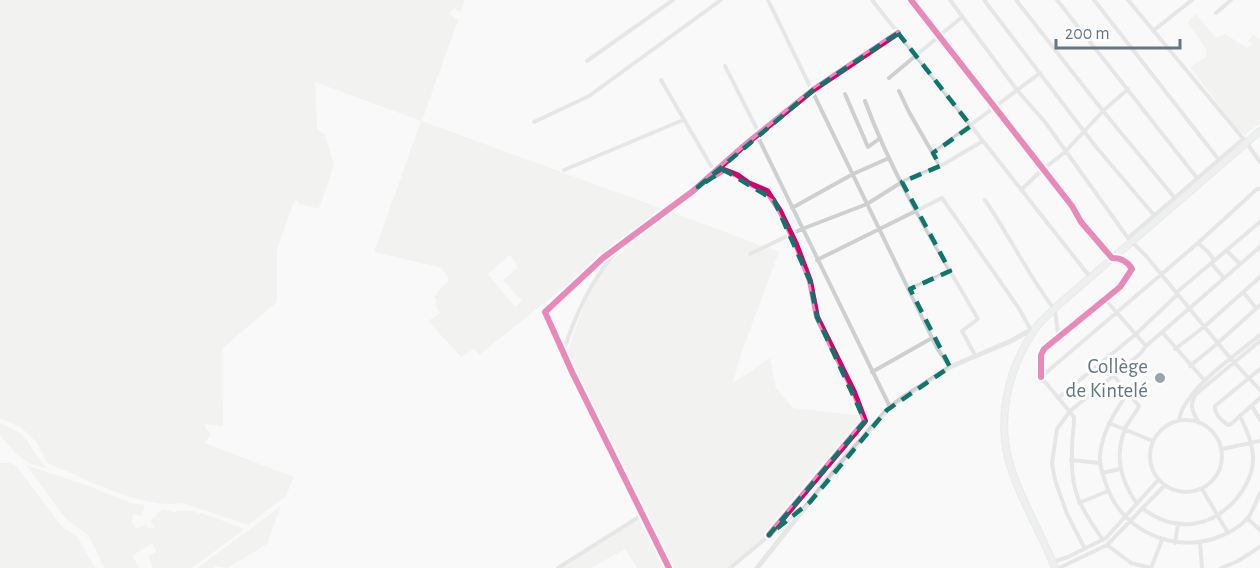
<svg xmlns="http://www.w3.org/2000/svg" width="1260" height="568" viewBox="0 0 1260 568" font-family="'Alegreya Sans',sans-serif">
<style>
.green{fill:#e8ebe6;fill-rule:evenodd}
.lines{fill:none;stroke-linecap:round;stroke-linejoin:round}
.primary-casing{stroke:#d5d6d7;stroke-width:8}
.minor{stroke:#cecfd0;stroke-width:4}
.tertiary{stroke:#cecfd0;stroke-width:5}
.primary{stroke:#e1e2e2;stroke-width:6}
.cycleway-casing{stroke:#fff;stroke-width:10}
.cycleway{stroke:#d6006c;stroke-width:6}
.marked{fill:none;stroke:#0f766e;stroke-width:4.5;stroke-dasharray:12 8;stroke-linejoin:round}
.poi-dot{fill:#99a4ac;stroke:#fff;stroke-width:2}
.labels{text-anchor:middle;stroke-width:6;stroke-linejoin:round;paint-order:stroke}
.poi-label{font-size:21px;fill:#657683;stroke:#fff;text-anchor:end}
</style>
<rect width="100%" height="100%" fill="#f9f9f9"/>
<!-- green -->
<path class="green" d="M0,0H465L461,12L454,8L449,13L458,20L422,121L663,209L479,355L474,349L461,357L428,321L440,313L434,304L437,302L434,296L449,280L442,268L374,252L421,121L315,82L317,129L325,135L334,165L319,209L300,204L295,199L277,249V302L222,349L223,426L204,424L210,435L205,443L294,477L286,496L248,525L182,503C143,510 84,478 47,463L37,443L22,428L0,418ZM510,255L518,267L503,280L522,301L515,307L488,274Z
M1196,14L1216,38L1225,34L1247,48L1253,44L1248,41L1253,35L1260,39V123L1245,135L1237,129L1190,67L1206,57V49L1187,22Z
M672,212L779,252L740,357L733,383L770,358L776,388L793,408L863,416L865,421L769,535L730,568H637L625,549L591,568H558L642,515L663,553L567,354C576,327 585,297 602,273C618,250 650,229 672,212Z
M0,423L22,434L46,468C22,464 14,452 0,435Z
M0,463H10L17,467L62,527L77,536L95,568H0Z
M26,465L89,486L131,503L145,505L141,516L133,514L132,522L135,529L146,524L149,529L154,527L150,521L163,509L174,512C191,505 227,523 245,529L192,568H153L148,556L156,552L152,543L132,556L140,568H104L89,536L66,519Z
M281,506L267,544L228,568L215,566L214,568H197Z"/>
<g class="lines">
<defs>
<path id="primary" d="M1055,568C1042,535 1023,504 1012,471C995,423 1007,370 1035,329C1041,320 1050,314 1057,306L1260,131"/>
</defs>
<!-- primary casing -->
<use href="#primary" class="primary-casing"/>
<!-- minor -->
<path class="minor" d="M768,0L937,348L950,367
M872,0L1090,277
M911,0L1072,206L1081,222L1112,258C1121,258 1128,262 1132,269L1120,287L1044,349L1041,355V377
M950,0L1017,90L1045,122L1128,238L1147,257L1231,359L1260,390
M984,0L1096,147L1154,215
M1016,0L1103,111L1174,197
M1057,0L1197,178
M1094,0L1219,160
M1128,0L1246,142L1260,162
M1216,13L1231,0
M1153,31L1192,0
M587,61L673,0
M725,66L759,133
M889,78L962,17
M661,80L714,171
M899,91L909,112L940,166
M845,94L868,147L879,139
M865,101C893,178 937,248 978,319L962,331L975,355
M534,122L589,96L721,0
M757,135L890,407
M933,153L1040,73
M564,170L683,120
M707,181L724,170L737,175L748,183L767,191L780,211L796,244L810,281L817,317L854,392L865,421L769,535
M1021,190L1042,170L1065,152L1103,111L1128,89
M985,200C1009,235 1028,275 1054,309
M792,208L853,174L889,158
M1128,238L1243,139
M1198,243L1208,252L1214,260
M1227,251L1240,264
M750,254L802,229L867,204L902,182L944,164L983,141
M817,260L942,198L1018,307L1031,330
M1211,263L1224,278
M910,289L950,271
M1177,292L1260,222
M1243,292L1256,308
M1104,298L1146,346
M1162,332L1205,381
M1055,337L1058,334L1055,310
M1175,349L1204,327L1260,277
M563,353C575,315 591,279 618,250
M1190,366L1218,343L1260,305
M1260,369L1215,406C1214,414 1222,421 1228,425L1231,424L1260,398
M872,372L932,338
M1114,376L1139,406C1136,414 1128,421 1125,429C1114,457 1121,481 1137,504
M1128,392C1115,412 1103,430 1100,454C1099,464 1102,472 1105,481C1119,528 1167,552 1213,539C1225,535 1239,528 1248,518C1253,511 1256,501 1260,493
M1058,398L1136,334L1177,295
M1252,406L1260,420
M1150 456a36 36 0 1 1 72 0a36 36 0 1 1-72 0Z
M1179,420C1184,389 1236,355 1260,335
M1198,421C1192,411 1189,404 1196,394L1260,341
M1109,423L1153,441
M1222,449L1260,441
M1071,460L1100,463
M1102,473L1120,469
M1202,489L1228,533
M1079,503L1108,491
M1142,508C1174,533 1211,529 1237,498C1246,487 1254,471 1253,456C1252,441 1246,429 1240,416
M1247,518L1260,530
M777,529L801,509
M1103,540C1080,507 1070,492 1072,450C1072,439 1074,428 1074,417L1041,377L1198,243L1257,189H1260
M1200,542L1202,568
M1175,543L1178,524
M1107,545L1131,563L1151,568
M1085,549L1067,514L1055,480L1052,463L1057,429L1070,411L1140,354L1146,346L1260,247
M1053,562L1068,557L1106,538L1158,480
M558,568L642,515
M669,568L572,372L545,312L603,258L693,191L746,144L813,90L898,33
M730,568L771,534
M1059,568L1107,545L1164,486
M1151,568L1162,540
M1221,568L1238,561L1260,547"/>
<!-- tertiary -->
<path class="tertiary" d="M757,568L839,465L887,410L902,398L950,367L1011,341L1036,327"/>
<!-- primary -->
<use href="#primary" class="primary"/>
<defs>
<path id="cycleway" d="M911,0L1072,206L1081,222L1112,258C1121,258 1128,262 1132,269L1120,287L1044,349L1041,355V377
M714,176L724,170L737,175L748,183L767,191L780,211L796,244L810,281L817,317L854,392L865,421L769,535
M669,568L572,372L545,312L603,258L693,191L746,144L813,90L898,33"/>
</defs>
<!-- cycleway casing -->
<use href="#cycleway" class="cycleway-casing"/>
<!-- cycleway -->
<use href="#cycleway" class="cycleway"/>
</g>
<!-- marked area -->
<path d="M0 0H1260V568H0ZM898,33L971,126L933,153L940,166L902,182L950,271L910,289L950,367L887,410L810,502L769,535L865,421L817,317L810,281L774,200L724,170L698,187L813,90Z" fill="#f9f9f9" fill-opacity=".55" fill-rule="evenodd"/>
<path class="marked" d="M898,33L971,126L933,153L940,166L902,182L950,271L910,289L950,367L887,410L810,502L769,535L865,421L817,317L810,281L774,200L724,170L698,187L813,90Z"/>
<!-- markers -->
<circle class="poi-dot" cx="1160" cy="378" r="6"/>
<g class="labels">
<!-- poi labels -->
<g class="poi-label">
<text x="1148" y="373">Collège<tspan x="1148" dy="24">de Kintelé</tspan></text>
</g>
</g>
<!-- scale -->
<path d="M1056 39v9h124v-9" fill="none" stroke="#657683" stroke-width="3"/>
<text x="1065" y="39" font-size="18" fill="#657683" stroke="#ffffff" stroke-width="4.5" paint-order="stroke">200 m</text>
</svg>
